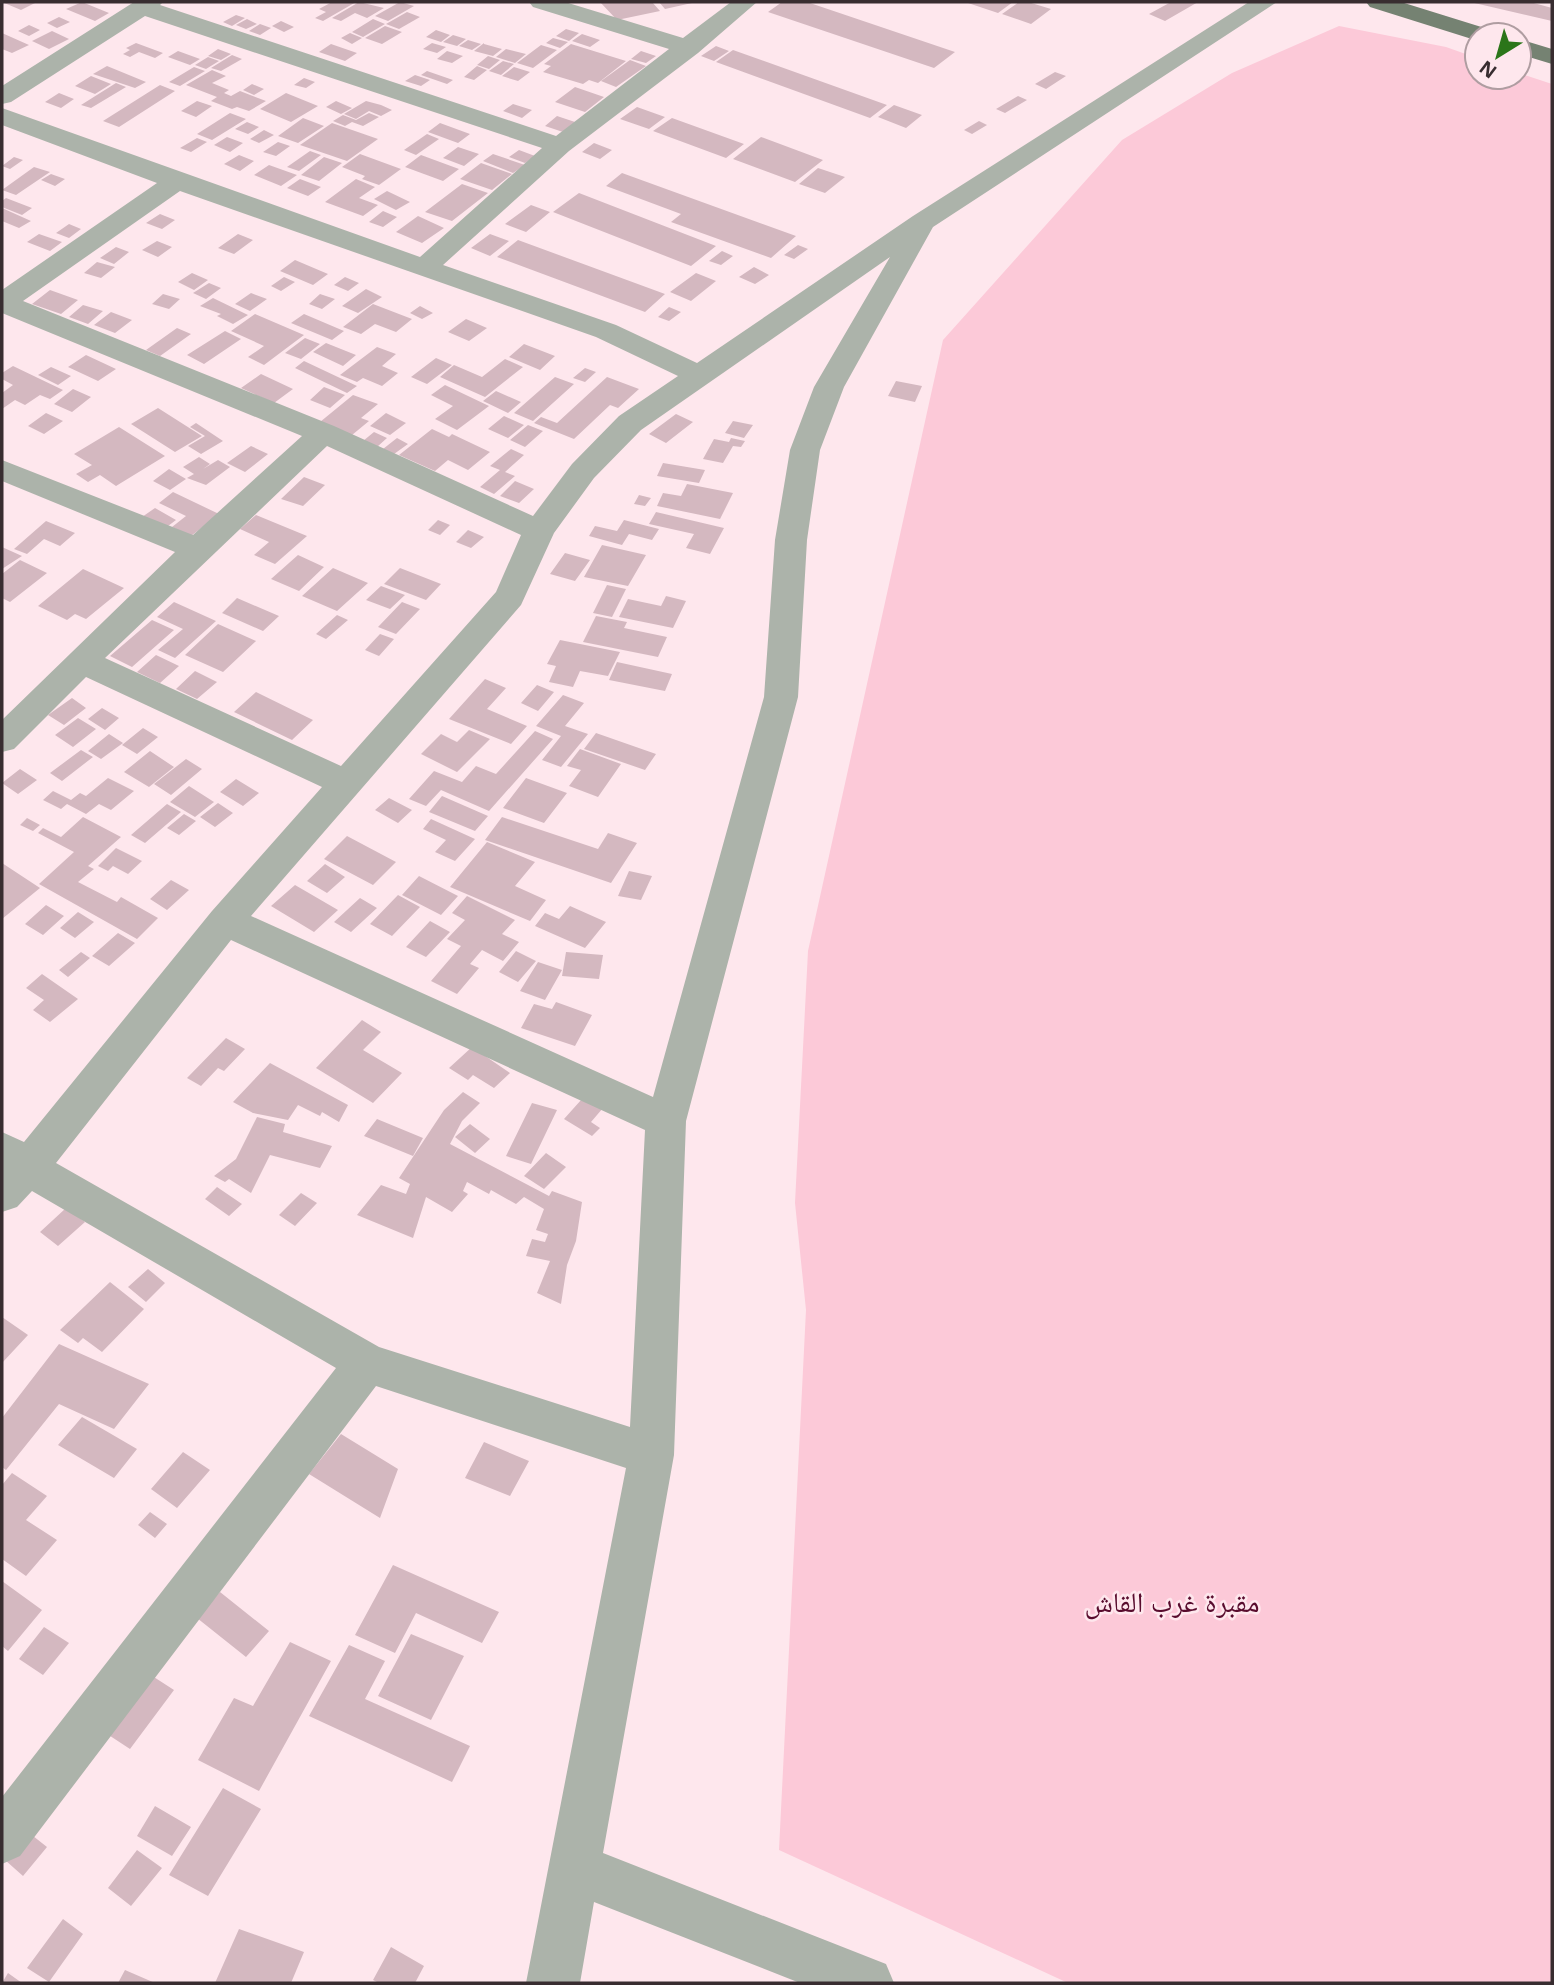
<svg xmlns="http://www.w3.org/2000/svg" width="1554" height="1985" viewBox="0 0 1554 1985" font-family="'Noto Sans','Noto Naskh Arabic',sans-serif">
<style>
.green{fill:#fcc9d8}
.building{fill:#d4b8c0}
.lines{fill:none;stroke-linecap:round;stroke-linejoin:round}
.minor{fill:#acb3aa;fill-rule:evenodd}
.major{fill:#758272;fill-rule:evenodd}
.labels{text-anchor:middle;stroke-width:5;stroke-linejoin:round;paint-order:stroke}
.near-park-label{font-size:28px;fill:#590c2e;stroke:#fee7ed}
</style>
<rect width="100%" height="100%" fill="#fee7ed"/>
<!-- green -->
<path class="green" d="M1339,26L1446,47L1477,58V77H1519V73L1552,84V1983H1068L779,1850L806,1310L795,1203L808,951L943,340L1122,140L1232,73Z"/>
<!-- building -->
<path class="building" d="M2,2H37L21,10Z
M82,2L109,13L95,21L66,9Z
M332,2H356L323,21L315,18L326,12L319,9Z
M359,2L384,8L367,18L355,13L341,21L332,18Z
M400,2L414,6L388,21L375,16Z
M600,2H652L660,11L617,20Z
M659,2H692V3L665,9Z
M782,2H807L955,52L934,68L768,12Z
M965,2H1013L998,13Z
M1019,2H1028L1051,9L1031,24L1002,14Z
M1171,2H1198L1165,21L1149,14Z
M1470,2H1530L1552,8V21Z
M407,12L420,17L399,29L386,24Z
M236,15L245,18L232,26L223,22Z
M59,17L70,22L57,28L47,23Z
M247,19L257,24L246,29L236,25Z
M373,19L385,24L363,37L352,32Z
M281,21L294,27L284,32L272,26Z
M260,24L271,28L260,35L249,31Z
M29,25L40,30L29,36L18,31Z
M385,26L402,32L382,44L365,38Z
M566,29L579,33L569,41L556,36Z
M436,30L450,35L441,42L426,37Z
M52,31L69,39L49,49L32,41Z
M2,33L29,45L12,53L2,49Z
M350,33L362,38L352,44L341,38Z
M582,34L600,40L590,47L572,41Z
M453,35L466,39L457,46L443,42Z
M553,38L568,42L560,48L546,43Z
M468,40L481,44L472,50L459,46Z
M136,43L163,53L155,58L139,52L130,57L123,54L130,50L126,48Z
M432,43L446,47L437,53L423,49Z
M484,43V44L502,49L493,56L474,51Z
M331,44L357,53L345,61L319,52Z
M571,44L626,61L598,83L589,80L583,84L543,72L551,66L544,64Z
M541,45L557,50L533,68L517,63Z
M716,46L729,51L714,61L701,56Z
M218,49L231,54L221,60L208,56Z
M506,49L526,54L515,63L496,57Z
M733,50L887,105L870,118L716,62Z
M178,51L200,59L190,65L168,57Z
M447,51L463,56L452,63L437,59Z
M641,51L656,56L646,63L631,59Z
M232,55L242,59L221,71L211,68Z
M488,56L500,60L489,69L477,65Z
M208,57L219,61L206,69L195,65Z
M630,60L646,66L616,87L601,81Z
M503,61L514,64L501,75L489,71Z
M107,66L146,82L135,88L93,74Z
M477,66L487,70L474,80L464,77Z
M194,67L205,71L180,86L169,82Z
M514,67L530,72L518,81L502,76Z
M212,70L226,76L212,83L229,90L224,93L231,96L240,91L266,101L249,111L237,107L232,109L211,101L217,97L186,85Z
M427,71L453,80L447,84L421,75Z
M1055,72L1066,76L1046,89L1035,84Z
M415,75L430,80L421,86L405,81Z
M91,76L111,84L95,94L75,86Z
M304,78L315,82L306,88L294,85Z
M116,83L126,87L91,108L81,105Z
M252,84L264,89L254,95L243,90Z
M160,85L175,91L119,127L103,121Z
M575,87L604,97L585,112L555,102Z
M59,93L74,99L61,108L45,102Z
M286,93L318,106L291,122L260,109Z
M1018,96L1027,100L1005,113L996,109Z
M197,101L212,106L196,117L181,111Z
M336,101L352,108L341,114L326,107Z
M366,101L381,105L392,110L381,116L369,111L356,119L344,114Z
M513,104L532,110L522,118L503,111Z
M894,105L922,115L906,128L878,117Z
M637,107L665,117L649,129L620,119Z
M230,113L246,119L212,140L197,134Z
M369,113L379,117L363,126L352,122L345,126L333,121L343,115L356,120Z
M557,116L575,122L563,132L545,126Z
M303,118L324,126L298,143L278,136Z
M672,118L744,144L726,158L653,131Z
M979,121L987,125L972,134L964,130Z
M247,122L259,127L248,134L235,129Z
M332,123L378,139L347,161L300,145Z
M440,123L470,134L458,143L428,132Z
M264,130L274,135L259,143L250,139Z
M427,134L439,139L416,155L404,150Z
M227,137L243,143L230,152L214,145Z
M761,137L823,160L795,182L733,159Z
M197,138L207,142L191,152L180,148Z
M278,142L290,146L276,156L263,152Z
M594,143L612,150L600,159L582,152Z
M458,147L479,154L464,166L443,158Z
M519,150L535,156L525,163L509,157Z
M310,151L321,155L299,171L287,167Z
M360,154L401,169L379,185L362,179L365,176L342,167Z
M493,154L525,165L513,173L483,161Z
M239,155L254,161L240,171L224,164Z
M421,155L459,169L443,181L405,167Z
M14,157L23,160L10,169L2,166Z
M324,157L342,163L319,181L301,175Z
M481,163L512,174L492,190L460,179Z
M269,165L297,175L281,186L254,175Z
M34,167L50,172L16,195L2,190Z
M818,168L845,177L825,193L799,184Z
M622,173L796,236L771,258L671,222L681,214L606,186Z
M51,174L65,179L55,186L41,180Z
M300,179L321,187L308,196L287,188Z
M356,179L375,187L359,198L378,205L363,216L325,202Z
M462,184L488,193L452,221L425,212Z
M387,191L410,202L396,210L374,199Z
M579,193L716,246L691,266L553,212Z
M6,198L32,208L22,215L2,207V201Z
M531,205L550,212L526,232L505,224Z
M2,208L31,221L19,228L2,221Z
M383,211L397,217L383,227L369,222Z
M160,214L175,220L162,229L146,223Z
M418,216L444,228L422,243L396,232Z
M69,224L81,229L69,238L56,233Z
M39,234L62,242L50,251L27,242Z
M238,234L253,240L234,254L218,248Z
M490,234L509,241L490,256L471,248Z
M518,240L665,294L645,312L497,257Z
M157,241L172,247L158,257L142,250Z
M798,245L808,249L794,259L784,255Z
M116,247L129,252L114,264L100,258Z
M722,251L733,256L721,265L709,261Z
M295,260L328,274L313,285L280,271Z
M97,262L115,267L101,278L84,273Z
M754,267L769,275L755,284L739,277Z
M192,273L208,280L194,290L178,282Z
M696,273L716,281L691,301L670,292Z
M284,277L295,282L281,291L271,286Z
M345,277L359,283L348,291L334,285Z
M209,283L221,288L206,299L193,293Z
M366,289L382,297L358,313L342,306Z
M50,290L78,300L61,314L32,304Z
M251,293L267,299L250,311L235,304Z
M163,294L180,299L169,309L152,304Z
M320,294L335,299L322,309L309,304Z
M213,298L248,315L233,324L217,316L221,314L200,306Z
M373,304L412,319L396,332L375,324L361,334L343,327Z
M83,305L103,311L88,324L69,317Z
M420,306L433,313L422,319L410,313Z
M669,307L681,312L669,321L658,317Z
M111,312L132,320L115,333L94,325Z
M255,314L304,335L264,365L248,357L264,346L231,331Z
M304,314L344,331L332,340L291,323Z
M466,319L487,328L469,341L448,332Z
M177,328L191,334L160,356L146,350Z
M225,331L241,339L204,364L187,355Z
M305,338L320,344L301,359L285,353Z
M326,343L356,355L343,366L313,352Z
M524,344L555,356L540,370L509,357Z
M377,347L396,354L382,366L398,373L382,386L363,378L357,382L340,375Z
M86,355L116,369L98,381L68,367Z
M436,358L452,365L427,384L411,377Z
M505,359L523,367L485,397L440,377L454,365L482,377Z
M304,361L357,386L347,393L295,368Z
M13,366L63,390L50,399L40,395L25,405L15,400L2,409V393L13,385L2,379V373Z
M51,367L71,376L58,385L38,375Z
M585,368L596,372L585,382L573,378Z
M261,374L293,389L274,403L241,388Z
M555,377L574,384L533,421L514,413Z
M607,377L639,389L618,408L610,405L574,439L534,423L541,417L557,423Z
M896,381L922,386L915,402L888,396Z
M445,385L489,406L457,430L435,419L453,406L431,395Z
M324,387L345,395L330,408L310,400Z
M73,389L91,397L72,412L54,404Z
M496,391L521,402L508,413L483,401Z
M353,395L378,404L361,418L369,421L352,435L320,422Z
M158,408L202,436L175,452L131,424Z
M46,413L63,421L44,434L28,426Z
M386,413L406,423L390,435L370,426Z
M676,414L693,422L666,443L649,434Z
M504,416L524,425L508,438L488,429Z
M733,421L753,425L744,438L725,433Z
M196,423L223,441L201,454L188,446L205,436L190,427Z
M528,425L543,431L525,447L510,440Z
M119,427L165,456L116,486L100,475L88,482L76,474L92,465L74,454Z
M432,429L449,437L452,434L490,452L468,470L448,460L435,471L399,455Z
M374,432L387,438L377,447L363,441Z
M397,438L408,444L394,454L383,449Z
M731,438L745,441L741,447L733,446L723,463L703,459L714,439L729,442Z
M251,446L268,454L245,472L227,463Z
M511,449L524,455L505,472L515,476L494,494L480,487L500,470L490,466Z
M199,457L210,464L203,469L218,460L230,467L206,485L187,478L194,474L183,467Z
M663,463L705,470L699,483L657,476Z
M169,469L186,479L170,490L153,481Z
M304,477L325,485L303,506L281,499Z
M515,481L534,489L519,503L500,496Z
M687,484L733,493L720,519L657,506L663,493L681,496Z
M173,492L219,514L191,536L172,527L186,516L159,503Z
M639,495L651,498L645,506L634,504Z
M155,508L176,520L164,529L142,517Z
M656,512L724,528L710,554L686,548L694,534L649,524Z
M256,515L307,536L275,564L254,555L269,542L240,529Z
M438,520L450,525L440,535L428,530Z
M624,520L659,529L652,540L629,534L622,545L589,536L595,526L617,531Z
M46,521L75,533L60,546L44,539L27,554L14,549Z
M468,530L484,537L471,548L456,542Z
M602,545L646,555L628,586L584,577Z
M2,547L22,556L2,569Z
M565,553L590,560L575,581L550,574Z
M298,555L324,567L299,591L271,579Z
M20,560L47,573L10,602L2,598V574Z
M333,568L368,583L337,611L302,596Z
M400,568L441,584L426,600L384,584Z
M83,569L124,588L86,619L75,614L67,620L38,606Z
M607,585L626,589L612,617L593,613Z
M381,586L405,595L390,609L366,600Z
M666,596L686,601L673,628L619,617L628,599L661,606Z
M237,598L279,616L263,631L222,613Z
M174,602L216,621L175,658L158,650L183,629L157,617Z
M402,602L420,609L396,634L378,627Z
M337,615L348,620L326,639L316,634Z
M596,616L627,622L624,628L667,637L658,657L583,642Z
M152,620L174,630L132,667L110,656Z
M218,624L256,641L223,672L185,655Z
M380,634L394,639L379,656L365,650Z
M560,640L620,652L608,676L580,671L573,687L549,682L556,666L547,664Z
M156,655L179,666L160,683L137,672Z
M617,662L672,674L665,691L609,680Z
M195,671L217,682L197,699L176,689Z
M485,679L506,688L487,709L527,726L511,744L449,719Z
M537,685L554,692L538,711L521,703Z
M256,692L313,720L292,740L234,712Z
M563,695L584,703L565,726L588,734L561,767L542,760L561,736L536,726Z
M72,698L86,708L64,725L48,715Z
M102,708L119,718L105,730L88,719Z
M78,718L96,729L73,747L55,735Z
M143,728L158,737L137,754L122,745Z
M469,730L490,739L457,772L421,754L441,734L457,742Z
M535,731L553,739L489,811L441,790L426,806L409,799L434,771L462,782L476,766L496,774Z
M596,733L656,754L645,770L584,749Z
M109,734L123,743L101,759L88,751Z
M580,749L621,764L598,797L569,786L581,770L567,766Z
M81,750L93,757L62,781L50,773Z
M150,751L174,767L149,787L124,772Z
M186,759L202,769L171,795L154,784Z
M20,769L37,780L18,794L2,783Z
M108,778L134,791L111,810L99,804L86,814L67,804L61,809L43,800L53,791L71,800L80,793L86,796Z
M526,778L567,793L544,823L503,808Z
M236,779L259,793L243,806L220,792Z
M189,786L214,802L195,817L170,802Z
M442,796L488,816L475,831L429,812Z
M389,798L412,810L398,823L375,810Z
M218,803L233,813L215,827L200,817Z
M167,804L181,812L145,843L131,835Z
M184,814L196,821L179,835L167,828Z
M83,817L121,837L88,866L94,869L78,882L117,902L121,897L158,918L137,939L39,884L74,852L38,833L43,828L61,837Z
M502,817L598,849L608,833L637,843L611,883L485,840Z
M27,818L40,825L33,831L20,825Z
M431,819L475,839L455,861L435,852L446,840L423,829Z
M347,836L396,862L373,885L324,859Z
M487,842L535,862L515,886L546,900L530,921L450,887Z
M116,848L142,861L128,874L113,866L108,871L98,866Z
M2,863L40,888L2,919Z
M325,864L345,877L327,893L307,881Z
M629,871L652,876L641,900L618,896Z
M419,876L458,896L441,915L402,895Z
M171,880L189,890L167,910L150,899Z
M295,885L338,910L314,932L271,906Z
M398,895L420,907L392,936L370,924Z
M467,896L515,920L502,934L519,942L503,961L482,950L470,964L479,968L457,994L431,981L461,946L447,939L465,920L452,913Z
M360,898L377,908L351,932L334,922Z
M46,905L64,916L43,935L25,924Z
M570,906L606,922L585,948L535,926L545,913L559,919Z
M78,912L94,922L75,938L60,928Z
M430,921L450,932L426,957L406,947Z
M118,933L135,943L109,966L92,956Z
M516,951L536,961L518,982L499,972Z
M81,952L90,958L68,977L59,970Z
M566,952L603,955L599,979L562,976Z
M538,962L562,970L545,1000L520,991Z
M42,974L78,999L50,1022L33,1010L44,1000L26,988Z
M556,1002L592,1015L575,1046L521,1028L534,1004L552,1009Z
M362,1020L381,1032L363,1050L402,1073L373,1103L316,1068Z
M226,1038L245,1049L224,1071L218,1068L201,1086L187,1078Z
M472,1047L510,1073L494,1088L473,1075L468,1080L449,1068Z
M270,1063L348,1105L339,1122L322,1112L320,1116L298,1105L288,1120L253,1113L233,1102Z
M590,1090L609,1101L591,1122L600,1128L592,1136L564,1119Z
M463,1092L480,1103L462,1121L450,1144L549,1196L552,1191L582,1202L576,1241L567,1265L561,1304L537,1293L550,1261L526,1256L532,1239L545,1242L548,1234L536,1230L544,1209L524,1197L516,1204L491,1190L489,1194L467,1182L463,1191L468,1194L452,1212L426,1197L413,1238L357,1215L381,1185L406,1194L410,1184L399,1178L444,1110Z
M532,1103L557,1110L531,1164L506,1156Z
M257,1117L285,1124L283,1132L332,1146L320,1168L270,1155L251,1193L229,1179L225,1182L214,1176L236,1159Z
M377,1119L423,1138L413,1156L364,1136Z
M470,1124L490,1139L475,1153L455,1137Z
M546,1153L566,1167L544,1189L524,1176Z
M217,1187L242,1204L229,1216L205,1199Z
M301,1193L317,1203L295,1226L279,1215Z
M66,1208L85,1222L58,1246L40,1232Z
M148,1269L165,1283L146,1302L128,1287Z
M110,1282L144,1309L102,1352L83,1338L78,1343L60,1330Z
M2,1317L28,1335L2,1363Z
M59,1344L149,1384L114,1429L59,1404L6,1470L2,1467V1418Z
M82,1417L137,1449L114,1478L58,1445Z
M341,1434L398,1469L380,1518L309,1474Z
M484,1442L529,1461L510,1496L465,1478Z
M183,1452L210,1470L177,1508L151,1489Z
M12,1473L47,1496L26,1520L57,1540L26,1576L2,1559V1485Z
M150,1512L167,1524L155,1538L138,1525Z
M393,1565L499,1612L482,1643L416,1613L395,1653L355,1635Z
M2,1581L42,1610L8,1651L2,1646Z
M220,1592L269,1631L246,1657L197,1618Z
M44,1627L69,1643L43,1675L19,1659Z
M411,1634L464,1656L431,1720L378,1696Z
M290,1642L331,1661L259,1791L198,1760L234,1698L253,1706Z
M349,1645L385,1661L365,1699L470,1746L452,1782L309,1716Z
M143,1670L174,1690L130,1749L98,1728Z
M223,1788L261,1809L208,1896L169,1875Z
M155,1806L191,1827L172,1856L137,1836Z
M28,1832L47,1847L23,1876L5,1860Z
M137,1850L162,1868L131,1906L108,1888Z
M63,1919L83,1934L49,1982L27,1968Z
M239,1929L304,1952L291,1983H215Z
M391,1947L424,1966L415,1983H379L373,1980Z
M125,1970L155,1983H118Z
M8,1973L22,1983H2Z"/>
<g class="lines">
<!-- minor -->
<path class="minor" d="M134,2H163L160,5L556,136L669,49L533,7L529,2H565L683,38L731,2H757L698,53L569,151L443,265L616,325L697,363L913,216L1249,2H1277L933,227L844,387L820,450L807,540L798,697L686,1121L674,1455L603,1853L886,1964L894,1983H800L594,1902L580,1983H526L626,1468L376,1386L20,1856L2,1864V1797L336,1368L32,1191L17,1207L2,1212V1132L24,1142L212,911L322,787L86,677L14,749L2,752V720L175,552L2,481V460L193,535L302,436L2,313V290L157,183L2,125V108L420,257L542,148L145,16L11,102L2,104V86ZM180,191L596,337L678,376L619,416L572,464L533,516L334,426L23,301ZM890,257L814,387L790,450L775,540L764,697L653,1097L251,916L521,605L554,533L594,478L641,430ZM327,446L521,535L496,592L341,766L105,658ZM231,940L645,1130L630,1427L379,1347L56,1163Z"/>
<!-- major -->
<path class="major" d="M1366,2H1401L1491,30L1495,35H1477V41L1475,40L1370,7Z
M1519,39L1552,49V64L1519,54Z"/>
</g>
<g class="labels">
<!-- near-park labels -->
<g class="near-park-label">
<text x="1172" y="1612">مقبرة غرب القاش</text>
</g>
</g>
<!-- border -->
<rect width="1554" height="1985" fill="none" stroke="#382d30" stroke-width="7"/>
<!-- north arrow -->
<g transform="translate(1498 56) rotate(217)"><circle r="33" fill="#fee7ed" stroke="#af9da1" stroke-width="2"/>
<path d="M0-5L12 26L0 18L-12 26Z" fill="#2b7519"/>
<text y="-10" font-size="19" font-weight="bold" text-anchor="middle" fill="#382d30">N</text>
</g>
</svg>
